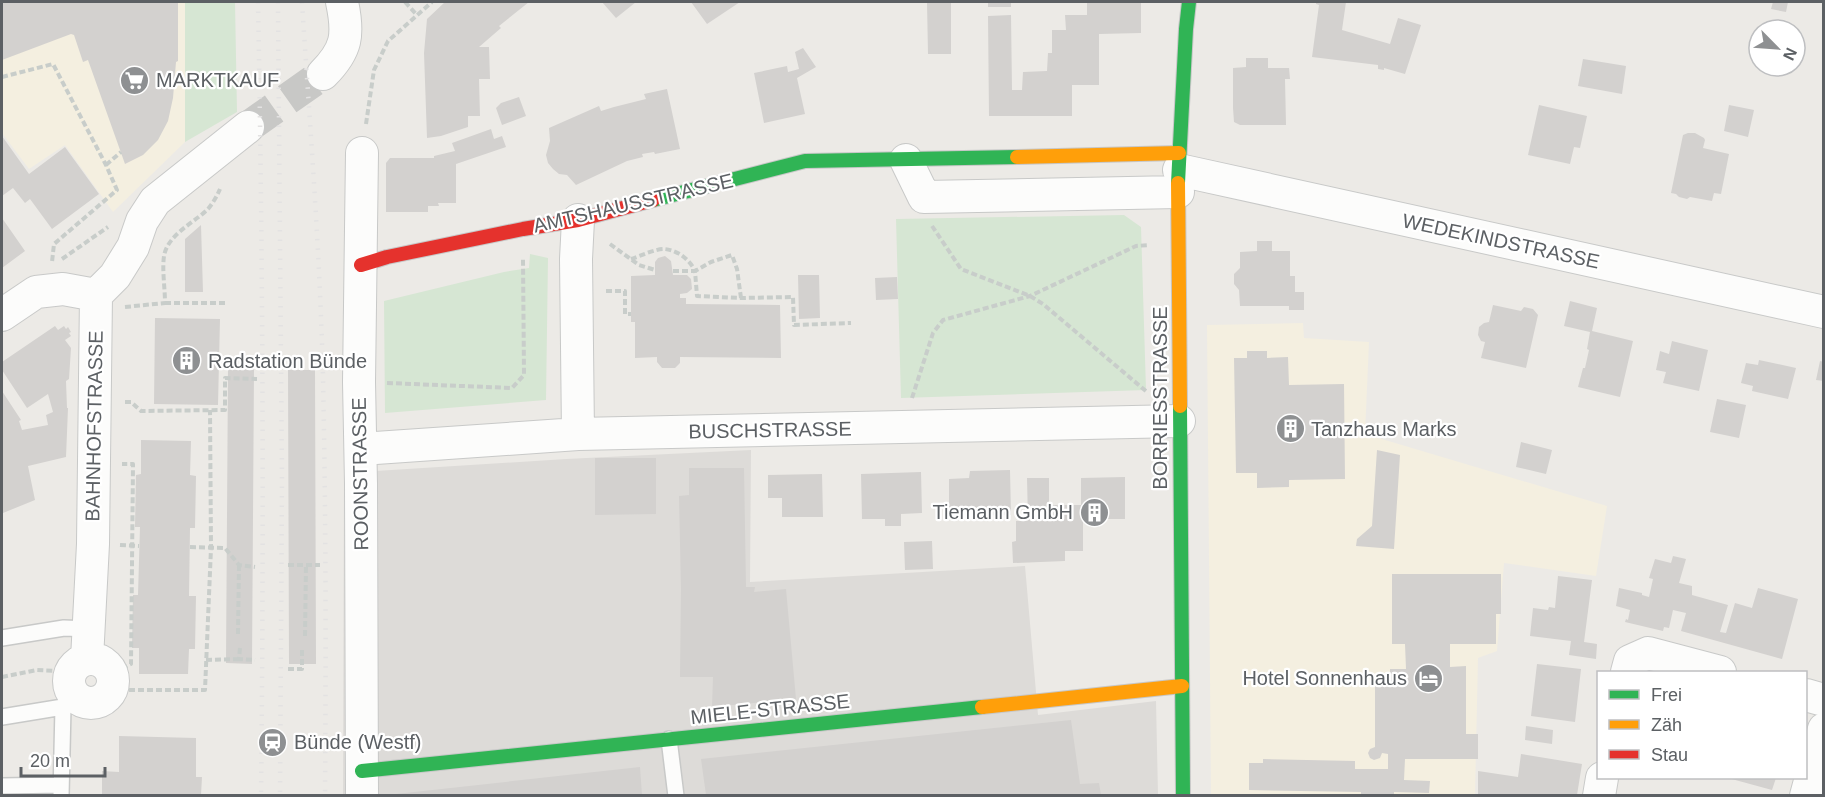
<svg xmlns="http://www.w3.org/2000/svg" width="1825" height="797" viewBox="0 0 1825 797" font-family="Arial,sans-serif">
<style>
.commercial{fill:#f4efe0}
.industrial{fill:#dddbd8}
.green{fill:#d6e6d3}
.building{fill:#d3d1cf}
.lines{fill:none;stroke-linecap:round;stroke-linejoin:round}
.street-tunnel{stroke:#c8c8c6;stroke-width:32;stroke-dasharray:32 16;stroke-linecap:butt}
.lane-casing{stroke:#c8c9c8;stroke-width:18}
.street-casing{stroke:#c8c9c8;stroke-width:34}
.fast-casing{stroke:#c7c7c7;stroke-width:16}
.slow-casing{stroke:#c7c7c7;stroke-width:16}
.jam-casing{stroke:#c7c7c7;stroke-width:16}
.path{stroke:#c8cdca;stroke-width:4;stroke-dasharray:6 3;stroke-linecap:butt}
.lane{stroke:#fcfcfb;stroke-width:15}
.street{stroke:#fcfcfb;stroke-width:32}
.fast{stroke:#30b455;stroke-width:14}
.slow{stroke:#ff9f0a;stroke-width:14}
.jam{stroke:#e5322d;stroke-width:14}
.rail{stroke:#e3e2e2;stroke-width:4.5;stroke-dasharray:1.5 8;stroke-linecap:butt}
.labels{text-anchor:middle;stroke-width:4.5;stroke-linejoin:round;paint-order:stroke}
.poi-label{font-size:20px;fill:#5c6064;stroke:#fff;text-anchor:start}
.street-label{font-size:20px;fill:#5c6064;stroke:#fff}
</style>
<rect width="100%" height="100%" fill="#eceae6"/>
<!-- commercial -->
<path class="commercial" d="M2,2H185V142L113,212L65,145L29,169L2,133Z
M1303,323L1304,338L1369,342L1365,434L1607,506L1596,576L1504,563L1497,651L1478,658L1475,795H1211L1207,325Z"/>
<!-- industrial -->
<path class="industrial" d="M751,450L750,582L1025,566L1038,715L1156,701L1158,795L343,796L344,473L566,459Z"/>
<!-- green -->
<path class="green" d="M185,2H235L237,112L185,142Z
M1124,215L1141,227L1146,390L901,398L896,219Z
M530,254L548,258L546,400L385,413L384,301L504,272L529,268Z"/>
<!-- building -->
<path class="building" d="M2,2H178V61L176,62L173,98L168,121L158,140L143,155L125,164L88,60L83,62L74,35L71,34L2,60Z
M445,2H529L499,26L501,28L479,47H489L490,79H479L480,116H468V127L441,136L427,138L424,53L427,19Z
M602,2H636L616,18Z
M691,2H740L707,24Z
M927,2H951V54H928Z
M988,2H1011V7H988Z
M1087,2H1141V33L1099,34V85H1072V116H989L988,16L1011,15L1012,90H1022L1023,72L1047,71L1048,53H1052V30H1066L1065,15H1087Z
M1316,2H1346L1342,30L1390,44L1398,18L1421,25L1405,74L1384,68V70L1378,69V65L1312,57L1319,5L1316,4Z
M1773,2H1788L1786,12L1771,9Z
M803,48L816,67L797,78L805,114L764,123L754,73L787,66L788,72L799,69L795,52Z
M1246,58H1268V68H1289L1290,79H1285L1286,125H1240L1234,122L1233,108V68L1246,67Z
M1583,59L1626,66L1622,94L1578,86Z
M667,89L680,149L655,154L654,152L642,154L643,157L627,161L576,185L567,175L559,174L553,169L548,163L546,155L550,141L549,128L599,106L601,111L614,107L646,99L644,94Z
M519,97L526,116L502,125L496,108L501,103Z
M1539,105L1587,116L1580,148L1574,147L1570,164L1528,155Z
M1729,105L1754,110L1748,137L1724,131Z
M491,129L494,139L502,136L506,147L456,164V203H438L439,206H428V212H386V163L390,158H434V156L455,151L452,143Z
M1688,133H1695L1704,138L1705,140L1703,148L1729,154L1721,194L1714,193L1712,201L1690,197L1687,199L1679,197L1676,194L1671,193L1683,135Z
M2,136L29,174L65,147L99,194L52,229L30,199L25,203L13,188L2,196Z
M2,218L25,251L2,268Z
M201,225L203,292H185V239Z
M1257,241H1272V251H1290V276H1295V292H1304V310H1289V306H1240L1239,290L1234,284V274L1240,268V252L1257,251Z
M665,256L671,261L673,275H687L691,279L692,289L687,293L680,294V298H686V304L780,305L781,358L680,357V363L675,368H662L657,362V357L635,358V322H631V276L655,275V262L658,258Z
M798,275H819L820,318L799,319Z
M897,277L898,299L876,300L875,278Z
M1570,301L1597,308L1592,331L1633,341L1620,397L1578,387L1583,368H1585L1589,350L1587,349L1590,332L1564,326Z
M1493,305L1521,311L1524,307L1533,309L1538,315L1526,368L1481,358L1485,342L1481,341L1478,335L1479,327L1484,323L1489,322Z
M155,318L220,319L218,405L154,404Z
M55,326L58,330L64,326L66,329L68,327L71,332L69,333L71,336L65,340L71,348L69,379L66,381L67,408H68L66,457L28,466L35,500L3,513L2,391L21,420L19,421L22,430L48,425L46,415L53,412L48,394L27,408L2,370V362Z
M1672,341L1708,350L1699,391L1663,383L1666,372L1656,370L1660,351L1669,354Z
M1247,351H1267V358L1288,357L1289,385L1344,384L1345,479L1289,480V487L1257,488V473H1236L1234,358H1247Z
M1759,360L1796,368L1788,399L1752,391L1753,386L1741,383L1746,363L1758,365Z
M1820,361L1824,362V381L1816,380Z
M228,369H254L252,664L226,663Z
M288,370H315L316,664H289Z
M1717,399L1746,405L1739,438L1710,432Z
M141,440L191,441L190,475L196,476L195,528H190L189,596H196L195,649H189L188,674H139V648H132L133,595H138L140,527H135L136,475L141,474Z
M1521,442L1552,450L1546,474L1516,467Z
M1377,450L1400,455L1394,549L1356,546L1357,539L1372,526Z
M595,458H656V514L595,515Z
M689,468H744L746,587H755L754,592L786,589L796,699L712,707L713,677H680L681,589L679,496L689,495Z
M1010,470L1011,515L949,516V479L969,478L970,471Z
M921,472L922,513L901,514V526H885V519H862L861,474Z
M822,474L823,517H782V498H768V475Z
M1125,477V519H1083V551H1065V561L1013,563L1012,542L1016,541V521L1028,520L1027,478H1049V505H1081V478Z
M932,541L933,569L905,570L904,542Z
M1673,556L1686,559L1679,583L1692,586V595L1728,605L1720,632L1726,633L1735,603L1752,608L1758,588L1798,599L1782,659L1681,631L1686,613L1673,610L1669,628L1664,627L1663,631L1625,622L1626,619L1628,620L1630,610L1616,606L1619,588L1642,593V595L1649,597L1653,579L1649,578L1655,559L1671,563Z
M1392,574H1501V614H1496V644H1450V667L1466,666V734H1478V759H1405L1404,780L1430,781L1429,793L1394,792V795H1361V792L1249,790V763H1263V759L1355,761V769H1388V754L1382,753L1380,758L1374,760L1370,758L1368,753L1370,749L1375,747V686H1390V669H1406L1405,644H1392Z
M1558,576L1592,580L1584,642L1597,644L1596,659L1569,655L1571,641L1530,636L1533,608L1548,610L1549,607L1555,608Z
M1537,664L1581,669L1575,722L1531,716Z
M1071,720L1080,784L1099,783L1101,795H706L701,759Z
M1526,726L1553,730L1552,744L1525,740Z
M119,736L196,738V777H202L201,795H102V771L119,772Z
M1521,754L1582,764L1577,795H1490L1478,794V771L1518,777Z
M640,767L642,795H396V794Z
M1728,778H1776L1772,790Z"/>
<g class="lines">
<!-- street-tunnel -->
<path class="street-tunnel" d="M248,127L323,74"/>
<defs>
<path id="lane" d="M2,638L64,628L89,629
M2,717L63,707
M669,739L676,796
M2,786L61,785
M61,796L63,707L73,695"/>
<path id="street" d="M323,74C347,50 349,35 342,2
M906,160L924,197L1178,192
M1179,170L1824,312
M96,295L115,276L133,247L142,221L155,201L248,127
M2,315L36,292L63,289L96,295
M578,434L576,259L578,220
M361,449L578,434L1179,421
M69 681a22 22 0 1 1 44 0a22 22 0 1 1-44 0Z
M87,659L93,544L96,295
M1627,672L1630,661L1648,653L1720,672
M1806,695L1824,700
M362,796L361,484L359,382L362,153
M1599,796L1602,778
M1806,796L1824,729"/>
<path id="fast" d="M1178,183L1186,29L1189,2
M653,200L805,161L1017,157
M1180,406L1183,796
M362,771L982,707"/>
<path id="slow" d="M1017,157L1179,153
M1178,183L1180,406
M982,707L1182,686"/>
<path id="jam" d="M361,265L387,257L523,229L578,220L653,200"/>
</defs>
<!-- lane casing -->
<use href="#lane" class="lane-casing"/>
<!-- street casing -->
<use href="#street" class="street-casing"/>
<!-- fast casing -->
<use href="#fast" class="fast-casing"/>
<!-- slow casing -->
<use href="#slow" class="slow-casing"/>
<!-- jam casing -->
<use href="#jam" class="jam-casing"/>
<!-- path -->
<path class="path" d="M405,2L417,15
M2,77L53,64L106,165L117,190L54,244L52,262
M366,124L374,70L388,41L432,2
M106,165L121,152
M932,226L961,269L1030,296L1043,304L1147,392
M610,244L639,265L655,270
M62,259L108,227
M631,259C640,256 655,249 664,249C678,250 690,260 695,271L711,262L732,255L737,269L741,298
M673,271H695L697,296L741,298L793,297L794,325L851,323
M606,291H625V314H631
M165,303H226
M125,307L165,303C165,288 162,270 164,256C168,234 194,223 208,209C213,203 217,196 220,189
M387,383L512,388L524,375L523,259
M912,398L933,333L943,320L1030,296L1136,246L1149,245
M125,402H131L141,411L225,410V378L257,379
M120,545L139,546
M190,547L225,548L239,565L255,567
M288,565H320
M238,634L239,565
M305,636L306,565
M240,648L239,659L255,660
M206,660L239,659
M288,669H302V648
M114,673L131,664L133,464H122
M2,677L37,670L61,671
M111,690H205L211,548L210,410"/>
<!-- lane -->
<use href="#lane" class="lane"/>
<!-- street -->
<use href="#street" class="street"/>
<!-- fast -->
<use href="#fast" class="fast"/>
<!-- slow -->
<use href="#slow" class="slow"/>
<!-- jam -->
<use href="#jam" class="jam"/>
<!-- rail -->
<path class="rail" d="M258,2C263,266 264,531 261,796
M278,2L282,479L280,796
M302,2C310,127 320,252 323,378C326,517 326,656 325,796"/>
</g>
<!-- icons -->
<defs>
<symbol id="supermarket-disc" viewBox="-11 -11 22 22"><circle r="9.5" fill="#8e9092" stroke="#fff"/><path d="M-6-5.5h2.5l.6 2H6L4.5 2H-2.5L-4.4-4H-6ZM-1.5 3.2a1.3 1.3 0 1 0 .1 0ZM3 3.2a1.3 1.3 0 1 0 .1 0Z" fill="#fff"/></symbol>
<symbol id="building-disc" viewBox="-11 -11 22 22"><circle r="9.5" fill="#8e9092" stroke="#fff"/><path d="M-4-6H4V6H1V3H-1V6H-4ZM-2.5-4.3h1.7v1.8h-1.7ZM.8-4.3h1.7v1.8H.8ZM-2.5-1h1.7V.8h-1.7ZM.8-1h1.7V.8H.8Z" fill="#fff"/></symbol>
<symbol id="hotel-disc" viewBox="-11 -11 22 22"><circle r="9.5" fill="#8e9092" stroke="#fff"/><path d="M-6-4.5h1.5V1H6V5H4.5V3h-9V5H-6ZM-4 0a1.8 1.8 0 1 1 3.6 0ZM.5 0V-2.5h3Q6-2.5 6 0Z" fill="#fff"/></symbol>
<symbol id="station-disc" viewBox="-11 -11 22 22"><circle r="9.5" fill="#8e9092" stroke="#fff"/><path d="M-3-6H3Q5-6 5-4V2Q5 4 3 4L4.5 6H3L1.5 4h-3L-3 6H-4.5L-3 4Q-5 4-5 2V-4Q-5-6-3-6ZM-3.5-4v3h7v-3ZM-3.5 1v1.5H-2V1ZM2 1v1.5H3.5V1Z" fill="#fff"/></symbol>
</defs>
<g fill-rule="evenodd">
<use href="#supermarket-disc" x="118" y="64" width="33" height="33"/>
<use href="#building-disc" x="170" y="344" width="33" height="33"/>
<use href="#building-disc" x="1274" y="412" width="33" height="33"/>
<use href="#building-disc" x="1078" y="496" width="33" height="33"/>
<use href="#hotel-disc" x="1412" y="662" width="33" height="33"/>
<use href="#station-disc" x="256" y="726" width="33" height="33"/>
</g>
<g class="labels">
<!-- poi labels -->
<g class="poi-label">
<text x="156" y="87">MARKTKAUF</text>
<text x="208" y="368">Radstation Bünde</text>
<text x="1311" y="436">Tanzhaus Marks</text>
<text x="1073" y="519" text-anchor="end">Tiemann GmbH</text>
<text x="1407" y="685" text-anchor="end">Hotel Sonnenhaus</text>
<text x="294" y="749">Bünde (Westf)</text>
</g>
<!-- street labels -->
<g class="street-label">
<text transform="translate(633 203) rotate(-13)" y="7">AMTSHAUSSTRASSE</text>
<text transform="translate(1501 241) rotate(12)" y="7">WEDEKINDSTRASSE</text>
<text transform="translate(1160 398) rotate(-90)" y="7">BORRIESSTRASSE</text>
<text transform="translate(94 426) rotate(-89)" y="7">BAHNHOFSTRASSE</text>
<text transform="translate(770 430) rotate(-1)" y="7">BUSCHSTRASSE</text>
<text transform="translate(360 474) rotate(-91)" y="7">ROONSTRASSE</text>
<text transform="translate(770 709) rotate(-6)" y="7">MIELE-STRASSE</text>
</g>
</g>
<!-- border -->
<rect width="1825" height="797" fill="none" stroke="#5c6064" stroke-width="6"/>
<!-- legend -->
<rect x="1597" y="671" width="210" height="108" fill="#ffffff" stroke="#bebfc1" stroke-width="1.5"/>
<rect x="1609" y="690" width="30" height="9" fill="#30b455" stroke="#bebfc1" stroke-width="1.5"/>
<text x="1651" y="701" font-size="18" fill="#5c6064">Frei</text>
<rect x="1609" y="720" width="30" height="9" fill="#ff9f0a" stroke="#bebfc1" stroke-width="1.5"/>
<text x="1651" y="731" font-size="18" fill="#5c6064">Zäh</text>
<rect x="1609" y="750" width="30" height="9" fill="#e5322d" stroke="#bebfc1" stroke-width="1.5"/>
<text x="1651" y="761" font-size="18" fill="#5c6064">Stau</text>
<!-- north arrow -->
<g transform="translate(1777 48) rotate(115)"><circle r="28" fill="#ffffff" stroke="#bebfc1" stroke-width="1.5"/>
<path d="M0-4.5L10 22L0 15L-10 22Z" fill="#8e9092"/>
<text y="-9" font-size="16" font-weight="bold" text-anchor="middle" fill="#5c6064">N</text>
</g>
<!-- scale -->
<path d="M21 767v9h84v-9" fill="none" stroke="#5c6064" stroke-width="3"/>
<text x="30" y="767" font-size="18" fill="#5c6064" stroke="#ffffff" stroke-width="4.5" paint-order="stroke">20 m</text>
</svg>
